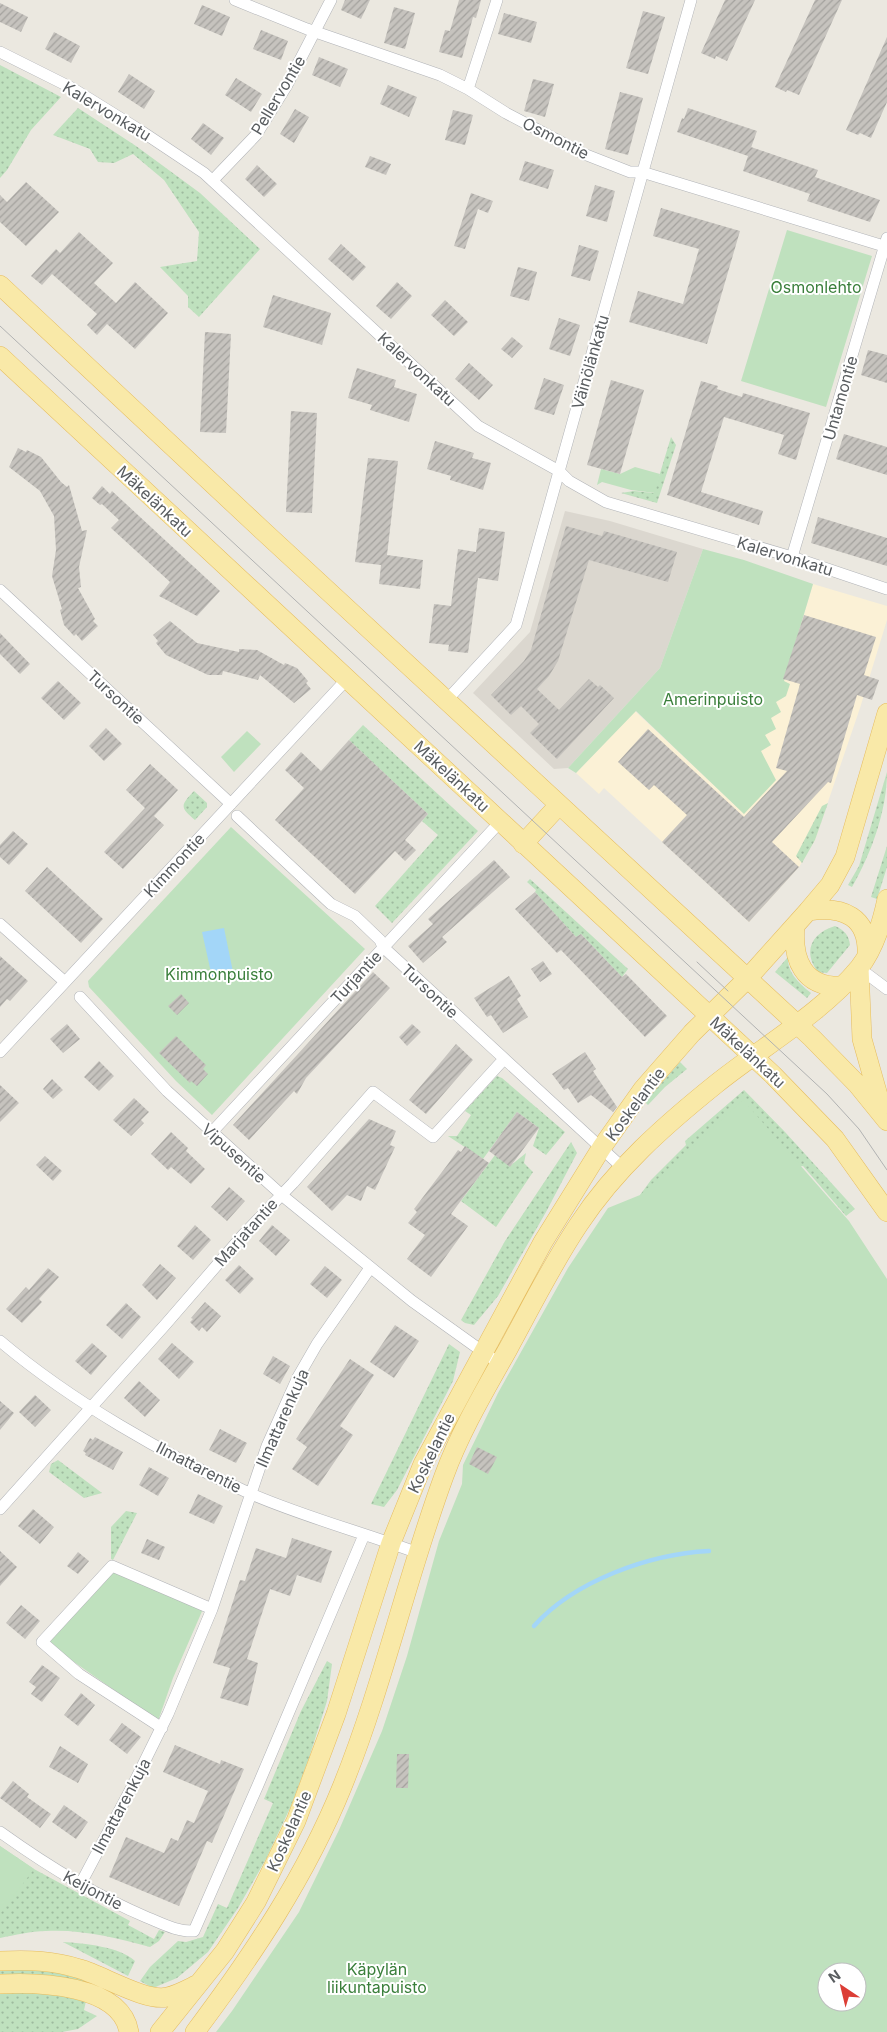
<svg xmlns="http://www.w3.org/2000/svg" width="887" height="2032" viewBox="0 0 887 2032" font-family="Inter,sans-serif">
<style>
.commercial{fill:#fbf1d6}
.education{fill:#dbd7cf}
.grass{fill:url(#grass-dots)}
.park{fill:#bfe1be;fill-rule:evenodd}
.water{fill:#a3d6f8}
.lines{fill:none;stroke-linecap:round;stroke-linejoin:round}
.stream{stroke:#a3d6f8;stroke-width:4.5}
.building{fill:url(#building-hatch)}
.street-casing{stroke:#b1b3b7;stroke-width:12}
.primary-casing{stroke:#e6bc5e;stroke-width:20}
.street{stroke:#fff;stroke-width:11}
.primary{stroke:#f9e9a8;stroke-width:19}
.tram{stroke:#b1b2b2;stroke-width:1}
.labels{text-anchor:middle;stroke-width:4;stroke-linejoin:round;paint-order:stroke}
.street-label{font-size:16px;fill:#595d60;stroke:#fff}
.park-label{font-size:16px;fill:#3a7f3b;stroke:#fff}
</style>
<defs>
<pattern id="grass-dots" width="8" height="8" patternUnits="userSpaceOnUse" patternTransform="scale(1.25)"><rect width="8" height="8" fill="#bfe1be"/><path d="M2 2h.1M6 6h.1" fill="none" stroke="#9eba9e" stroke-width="1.8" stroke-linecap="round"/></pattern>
<pattern id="building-hatch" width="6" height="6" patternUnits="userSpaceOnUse" patternTransform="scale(1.25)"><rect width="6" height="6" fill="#c6c3be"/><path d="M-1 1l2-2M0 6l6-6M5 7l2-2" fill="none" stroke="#a4a29e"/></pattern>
</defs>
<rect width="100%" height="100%" fill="#ebe8e0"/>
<!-- commercial -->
<path class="commercial" d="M813,584L887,606V620L860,708L815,840L799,867L749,922L604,788L599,794L576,773L635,711L738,808L761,750L775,702L786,696L784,681Z"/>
<!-- education -->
<path class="education" d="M565,511L610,521L703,549L660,668L568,768L554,769L473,693L530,632Z"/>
<!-- grass -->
<path class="grass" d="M0,65L61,97L31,130L7,170L0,178Z
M78,108L136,146L200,193L260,249L199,317L188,307V296L160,267L197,261L199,232L164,180L133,154L114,163L98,162L90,149L53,135Z
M671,437L676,445L657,503L621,493L634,491L654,493Z
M363,725L478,831L392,923L375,906L438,835L422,821L428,814L349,740Z
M887,772C887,811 871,854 852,887L848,885L859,866Z
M194,791L207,803V807L195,820C179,807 181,805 194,791Z
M828,803L815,840L802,863L796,856L822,806Z
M887,846V867L877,899L871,897Z
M530,879L628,969L622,977L581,934L576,937L535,892L536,890L527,882Z
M835,926C844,930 849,935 850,945L827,973L818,972C802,951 812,933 835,926Z
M788,957C787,973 800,984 811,993L807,998L775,972Z
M680,1062L687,1069L665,1087L648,1105L645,1102Z
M497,1076L502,1078L565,1132L546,1155L533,1146L539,1128L517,1112L483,1159L448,1136H457L471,1115L465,1111Z
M744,1090L785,1132L855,1209L846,1216L803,1166L640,1195L651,1180L686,1145L685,1141Z
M571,1142L577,1153L546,1212L498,1296L474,1325L465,1323L461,1320L505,1241Z
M526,1153L524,1163L533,1172L496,1227L461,1201L495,1155L510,1166Z
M449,1344L460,1352L453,1381L397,1490L384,1507L371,1504Z
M58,1460L102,1493L84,1498L49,1472L51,1464Z
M126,1511L137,1513L113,1560L111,1559V1527Z
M327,1661L332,1664L327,1701L309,1758L291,1806L266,1859L238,1908L208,1952L177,1978L153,1988L140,1981L150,1967L178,1941L186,1942L203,1937L218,1904L227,1908L273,1803L264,1799L301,1711Z
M0,1846L34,1869L130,1921L128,1925L154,1939L159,1930L165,1932L159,1941L150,1947C117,1938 81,1929 46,1931C31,1931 15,1935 0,1938Z
M63,1942C83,1943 121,1947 135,1961L128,1976Z
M0,1970H57L113,1986L109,1994L0,1977Z
M40,1992L69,1996L86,2001L84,2010L97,2016L78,2029L62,2032H0V1993Z"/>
<!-- park -->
<path class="park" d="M787,230L872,256L826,407L741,381Z
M635,467L660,474L655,493L631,490L602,482L597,485L601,469L620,474Z
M703,549L744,560L813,584L784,681L790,684L786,696L776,702L781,712L771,718L776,729L765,735L771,745L761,751L776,780L744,814L636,711L576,773L568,768L660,668Z
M247,731L261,744L234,772L221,757Z
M231,827L365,949L212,1115L176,1081L89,987L88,981Z
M743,1100L849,1221L887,1279V2032H216L232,2011L299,1912L339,1830L382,1731L407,1656L439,1541L462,1484L463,1465L498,1393L568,1268L608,1208L640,1195ZM827,1972H857V2002H827Z
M111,1571L203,1609L173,1678L158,1721L47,1643Z
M0,1846L34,1869L0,1914Z"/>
<!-- water -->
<path class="water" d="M224,928L233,972L212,977L202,932Z"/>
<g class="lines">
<!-- stream -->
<path class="stream" d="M534,1626C574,1581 649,1554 709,1551"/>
</g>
<!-- building -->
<path class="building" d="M345,0H370L361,19L341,10Z
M459,0H481L476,18L473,17L462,58L439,52L445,30L450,31Z
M725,0H755L727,61L716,56L715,59L701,53Z
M815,0H842L799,95L787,90L786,92L775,87Z
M0,3L28,17L21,32L0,22Z
M202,5L230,17L222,36L194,24Z
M394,7L415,13L405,49L384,43Z
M643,11L665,17L648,74L626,68Z
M504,13L537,22L531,43L498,34Z
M261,30L288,41L281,60L253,49Z
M54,32L80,46L71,63L45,49Z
M887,37V102L871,138L860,133L858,135L846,130Z
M319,57L348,69L340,87L312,75Z
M129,74L155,91L144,109L118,92Z
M236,78L262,94L251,112L225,95Z
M533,79L554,84L545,117L524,111Z
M388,85L417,97L409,117L380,104Z
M620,92L643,98L628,155L605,149Z
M688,108L757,131L748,156L677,132L682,118L684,119Z
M295,109L309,117L294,143L280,134Z
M453,110L473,115L465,145L445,140Z
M203,123L224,138L211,155L191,139Z
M751,147L818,170L815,177L880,200L870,222L807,201L810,194L743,171Z
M370,156L391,164L386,175L365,167Z
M525,161L554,170L548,189L519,180Z
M257,165L277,184L264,197L245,179Z
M26,182L59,212L26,246L0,222V195L7,202Z
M595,185L615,191L607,222L586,216Z
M471,193L493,201L488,213L478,209L465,249L454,246Z
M661,208L740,231L707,344L629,322L638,291L683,304L699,249L653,236Z
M79,232L113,263L94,283L116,303L135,282L168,313L135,349L107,324L97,335L87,325L97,314L52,274L42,285L31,276L56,249L60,253Z
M341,244L366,267L353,281L328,259Z
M579,245L599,251L590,281L571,276Z
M518,267L537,272L529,301L510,296Z
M397,282L412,296L391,319L376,306Z
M273,295L331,313L322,345L263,327Z
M445,300L468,322L454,336L431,315Z
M559,318L580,325L570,356L549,349Z
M205,332L231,334L226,433L200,432Z
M512,337L523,346L512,358L501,349Z
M868,350L887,355V383L861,375Z
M469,363L493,385L479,400L455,379Z
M357,368L396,380L394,387L417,394L409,422L370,410L372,405L348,398Z
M544,378L564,385L554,415L534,409Z
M611,380L644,390L620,474L587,465Z
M701,381L718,386L717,389L742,397L743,393L810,413L796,460L778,454L784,435L724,417L701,492L763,511L759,525L667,495Z
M291,411L317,413L312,513L286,512Z
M844,434L887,447V475L836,459Z
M435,441L474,453L472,458L491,463L483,490L450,480L451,476L427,469Z
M18,448L26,452L27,450L41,457L61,482L67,487L69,485L82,531L87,530L79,567L81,587L78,588L95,619L93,621L98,626L82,641L76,634L74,636L64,625L60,610L62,609L52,576L56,550L54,516L40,491L9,467Z
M368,458L398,461L387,555L423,560L420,589L379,584L381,565L355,562Z
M102,486L110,494L112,491L220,591L197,616L159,596L170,582L111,528L119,520L102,504L100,505L92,498Z
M818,517L887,538V566L811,543Z
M566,526L602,536L604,531L677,552L668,582L589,560L558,661L549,676L537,689L559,710L589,679L598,687L600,685L614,698L557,759L530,733L539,724L521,706L511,715L491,695L524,661L531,650Z
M479,528L505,532L498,581L478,578L468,653L448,651L449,645L429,643L434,604L451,606L458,549L476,552Z
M804,615L876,637L864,675L879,680L872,700L857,695L831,783L828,782L772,842L799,867L749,922L662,842L687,815L654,785L649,790L618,762L648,729L744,817L787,771L776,768L800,684L783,679Z
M170,621L197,643L239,652V649L257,650L284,665L285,663L297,668L308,681L306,683L311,689L294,703L260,675L258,680L223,671L222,675H208L166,655L156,643L158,641L153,635Z
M0,633L30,664L20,674L0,654Z
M58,681L81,703L64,720L41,698Z
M106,728L122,744L104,761L89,746Z
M349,740L428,814L405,840L416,850L405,861L395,851L355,894L275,820L304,788L285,770L301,752L321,771Z
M150,764L178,790L154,816L164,825L123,869L104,852L145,808L126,790Z
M13,831L28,844L9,865L0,857V845Z
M494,860L510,877L442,937L447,942L423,963L408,946L433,924L428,919Z
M47,867L103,919L81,943L25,891Z
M535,892L576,937L581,934L622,977L626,974L667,1016L645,1037L561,950L557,953L515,909Z
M0,956L28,981L10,1001L7,999L0,1007Z
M543,961L552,974L540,982L531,969Z
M373,972L390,988L306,1078L297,1094L294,1091L249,1140L233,1125Z
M509,976L521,996L517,999L528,1017L503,1033L491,1015L487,1017L474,998Z
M181,994L189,1003L177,1015L168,1006Z
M67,1024L80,1039L63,1053L50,1039Z
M412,1024L421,1032L407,1046L399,1037Z
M176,1036L206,1065L203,1069L208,1074L197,1086L191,1081L190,1083L159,1053Z
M456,1044L473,1060L426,1114L409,1100Z
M585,1052L596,1069L593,1071L617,1107L613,1112L591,1095L578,1103L568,1088L564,1090L552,1074Z
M99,1061L114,1076L99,1091L84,1077Z
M52,1079L63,1090L53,1099L43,1089Z
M0,1085L19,1103L0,1122Z
M134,1098L149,1112L141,1120L144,1123L131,1136L113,1120Z
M517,1112L539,1128L510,1167L489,1151Z
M369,1119L396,1131L390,1145L395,1147L375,1190L367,1186L361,1201L347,1195L332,1211L307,1187Z
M171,1132L188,1148L186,1151L205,1169L191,1184L171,1167L168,1170L151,1154Z
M465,1146L489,1163L451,1214L468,1226L431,1277L407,1259L425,1235L408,1223L417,1212L414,1209L448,1164L458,1150L461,1152Z
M45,1156L62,1171L53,1181L36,1165Z
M229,1187L245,1201L227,1221L211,1207Z
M195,1225L211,1240L193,1260L177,1246Z
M272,1225L290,1240L276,1256L259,1241Z
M160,1264L176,1278L157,1300L142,1285Z
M239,1265L254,1279L240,1294L225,1280Z
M325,1266L342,1280L327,1298L310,1284Z
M48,1268L59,1277L39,1299L42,1302L22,1323L6,1309L26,1287L29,1290Z
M205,1302L221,1316L207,1332L202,1327L199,1331L190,1322L193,1319L191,1318Z
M126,1303L141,1317L122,1339L106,1325Z
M395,1325L419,1341L394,1378L370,1362Z
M92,1343L107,1356L91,1375L75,1361Z
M172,1343L194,1362L179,1379L158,1359Z
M273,1356L290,1366L280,1384L263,1374Z
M350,1359L374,1375L340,1426L353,1435L318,1486L292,1469L307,1447L296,1439Z
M139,1381L160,1400L145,1417L124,1398Z
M35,1395L51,1410L35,1427L19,1412Z
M0,1401L14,1413L0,1430Z
M220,1429L247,1443L236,1463L209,1450Z
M95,1437L123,1452L113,1470L85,1455L86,1453L83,1451L90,1438L93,1440Z
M477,1447L497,1457L488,1474L469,1464Z
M149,1467L169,1478L158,1496L139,1485Z
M198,1494L223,1506L214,1524L189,1513Z
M33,1509L54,1527L40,1544L18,1526Z
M292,1538L332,1551L321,1583L297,1575L290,1596L270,1589L247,1659L258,1663L248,1706L220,1698L230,1668L213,1663L240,1580L245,1581L256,1548L286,1558Z
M147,1539L165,1547L159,1560L141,1553Z
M0,1551L17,1567L0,1586Z
M78,1552L89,1561L78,1574L67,1566Z
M21,1605L40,1621L25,1639L6,1623Z
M42,1665L60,1678L42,1702L31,1694L36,1687L29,1682Z
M81,1693L95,1705L78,1726L64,1715Z
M122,1723L141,1737L127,1754L109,1740Z
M175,1745L220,1764L221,1760L244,1769L212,1843L207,1841L179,1906L109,1877L126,1837L164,1853L171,1838L178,1841L187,1820L194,1823L208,1791L163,1772Z
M60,1746L88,1764L78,1783L49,1767Z
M397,1754H409L408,1788H396Z
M13,1781L29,1794L27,1797L51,1814L40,1828L0,1798Z
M64,1805L88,1822L76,1839L52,1822Z"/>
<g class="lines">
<defs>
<path id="street" d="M235,0L307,29L440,75L468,89L506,113L584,154L630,172H642L887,247
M0,52L72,88L138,129L204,173L478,426L559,471L569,481L606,502L792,557L887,589
M468,89L497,0
M213,180L256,135L287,85L331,0
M792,557L887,238
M0,590L231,804
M446,701L516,625L691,0
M237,816L331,904L355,916L380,940L383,947L623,1168
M0,924L65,982
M859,968L887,989
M80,997L167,1091L284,1197L412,1301L500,1364
M0,1052L347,679
M212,1132L500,822
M0,1341C71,1401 165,1455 249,1493C304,1517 362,1532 418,1553
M0,1509L165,1325L243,1235L293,1183L373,1092L433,1137L504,1059
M162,1728L79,1674L42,1642L112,1566L212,1609
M0,1832C46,1865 94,1895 146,1917C161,1923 177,1932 194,1931L258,1785L364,1535
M80,1885L134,1783L168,1714L212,1609L267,1446L298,1377L317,1344L370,1268"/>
<path id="primary" d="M0,285L262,530L812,1038L857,1084L887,1121
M0,356L773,1075L835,1139L887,1212
M523,844L559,805
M808,911C843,906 869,916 867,956
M795,926C792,959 803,988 842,986
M859,968L862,1039L881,1106
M0,1961C29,1960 52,1960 80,1969C102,1975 146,2002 167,1997C177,1995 186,1990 196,1985
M0,1984C37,1982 121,1984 129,2032
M160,2032L225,1951L256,1902L296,1821L336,1714L391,1543L423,1464L543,1242L602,1147L643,1089L692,1033L747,979L808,911L830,885L845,857L887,713
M195,2032C252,1956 306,1876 342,1787C383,1686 406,1579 444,1476C460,1432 485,1390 508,1349C531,1307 552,1264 579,1224C615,1169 665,1125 716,1084C762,1047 822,1013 859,968C874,949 882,923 887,899"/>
</defs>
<!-- street casing -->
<use href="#street" class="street-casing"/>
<!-- primary casing -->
<use href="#primary" class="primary-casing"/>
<!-- street -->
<use href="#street" class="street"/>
<!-- primary -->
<use href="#primary" class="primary"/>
<!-- tram -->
<path class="tram" d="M0,326L827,1094L859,1129L887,1170
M697,962L728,991"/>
</g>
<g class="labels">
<!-- street labels -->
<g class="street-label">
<text transform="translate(278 95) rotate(-59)" y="6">Pellervontie</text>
<text transform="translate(107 111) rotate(31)" y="6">Kalervonkatu</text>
<text transform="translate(556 138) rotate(27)" y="6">Osmontie</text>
<text transform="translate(590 362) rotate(-74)" y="6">Väinölänkatu</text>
<text transform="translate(417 369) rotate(43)" y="6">Kalervonkatu</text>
<text transform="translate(840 398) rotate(-74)" y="6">Untamontie</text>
<text transform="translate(155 501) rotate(43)" y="6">Mäkelänkatu</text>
<text transform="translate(785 556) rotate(17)" y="6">Kalervonkatu</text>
<text transform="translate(116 697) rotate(43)" y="6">Tursontie</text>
<text transform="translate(452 776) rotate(43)" y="6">Mäkelänkatu</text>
<text transform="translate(174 865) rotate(-47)" y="6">Kimmontie</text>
<text transform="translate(356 977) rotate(-47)" y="6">Turjantie</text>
<text transform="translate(430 991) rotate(43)" y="6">Tursontie</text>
<text transform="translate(748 1052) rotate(43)" y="6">Mäkelänkatu</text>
<text transform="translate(635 1104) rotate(-53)" y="6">Koskelantie</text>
<text transform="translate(234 1153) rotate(42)" y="6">Vipusentie</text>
<text transform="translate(246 1232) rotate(-48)" y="6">Marjatantie</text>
<text transform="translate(282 1418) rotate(-66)" y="6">Ilmattarenkuja</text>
<text transform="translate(431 1453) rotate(-64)" y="6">Koskelantie</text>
<text transform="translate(199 1467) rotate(27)" y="6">Ilmattarentie</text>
<text transform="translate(121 1806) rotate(-62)" y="6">Ilmattarenkuja</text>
<text transform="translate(289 1831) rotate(-66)" y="6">Koskelantie</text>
<text transform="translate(93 1890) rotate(28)" y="6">Keijontie</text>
</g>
<!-- park labels -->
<g class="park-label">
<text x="816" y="293">Osmonlehto</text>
<text x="713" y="705">Amerinpuisto</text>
<text x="219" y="980">Kimmonpuisto</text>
<text x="377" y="1975">Käpylän<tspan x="377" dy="18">liikuntapuisto</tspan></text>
</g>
</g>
<!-- north arrow -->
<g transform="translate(842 1987) rotate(325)"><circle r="24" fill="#ffffff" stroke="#bdbebf"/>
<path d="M0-4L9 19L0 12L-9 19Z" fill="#dc3e36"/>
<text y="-8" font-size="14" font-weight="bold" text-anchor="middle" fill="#595d60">N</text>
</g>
</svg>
